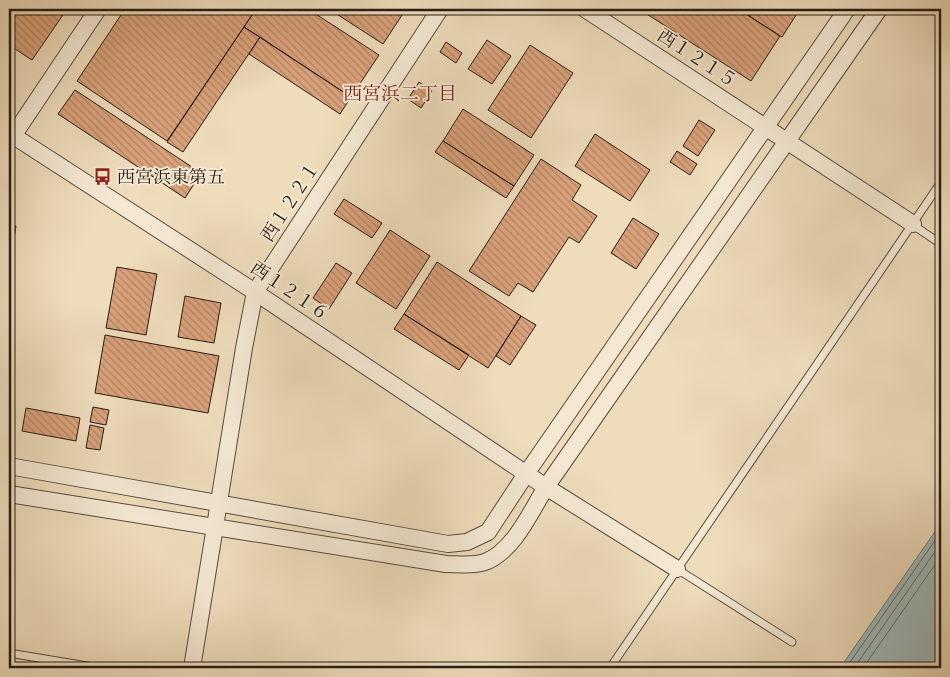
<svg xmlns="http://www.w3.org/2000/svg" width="950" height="677" viewBox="0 0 950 677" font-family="'IM FELL Double Pica','Noto Serif JP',serif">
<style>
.water{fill:#9db9ba;stroke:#6e7a78}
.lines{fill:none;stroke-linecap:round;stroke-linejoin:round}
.shore{stroke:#626a68;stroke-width:1}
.building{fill:url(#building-back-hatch);stroke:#271c16}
.service-casing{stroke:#594c3f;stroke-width:9}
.tertiary-casing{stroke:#594c3f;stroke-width:18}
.service{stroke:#f4e8d3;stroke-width:7}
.tertiary{stroke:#f4e8d3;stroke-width:16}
.labels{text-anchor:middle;stroke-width:4;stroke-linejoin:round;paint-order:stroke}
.street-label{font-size:18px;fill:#271c16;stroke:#f4e8d3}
.poi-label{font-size:18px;fill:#271c16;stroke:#f4e8d3;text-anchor:start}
.neighbourhood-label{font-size:19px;fill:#7a1f14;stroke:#f4e8d3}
</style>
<defs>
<pattern id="building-back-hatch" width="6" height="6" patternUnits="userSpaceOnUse" patternTransform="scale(1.25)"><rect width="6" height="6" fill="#daa27b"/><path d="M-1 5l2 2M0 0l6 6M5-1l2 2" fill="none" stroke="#b18364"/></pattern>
</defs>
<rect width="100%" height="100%" fill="#eedcbb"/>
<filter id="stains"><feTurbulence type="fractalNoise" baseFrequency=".004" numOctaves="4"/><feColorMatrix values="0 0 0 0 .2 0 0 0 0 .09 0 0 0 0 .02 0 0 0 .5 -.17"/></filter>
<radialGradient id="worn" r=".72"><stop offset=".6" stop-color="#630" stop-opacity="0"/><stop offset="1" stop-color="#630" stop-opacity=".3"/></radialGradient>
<!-- water -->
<path class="water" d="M941,523V668H840Z"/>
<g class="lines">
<!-- shore -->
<path class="shore" d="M846,668L941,532
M854,668L941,543
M863,668L941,556"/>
</g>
<!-- building -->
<path class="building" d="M9,9H67L32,60L9,45Z
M125,9H256L167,141L77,81Z
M256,9H308L379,55L351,97L244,27Z
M329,9H406L383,44Z
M639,9H738L780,36L751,81Z
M738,9H800L782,37Z
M244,27L260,37L183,152L167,142Z
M260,37L351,97L340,114L249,54Z
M487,40L511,56L492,84L468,69Z
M446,42L462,53L456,63L440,52Z
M530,45L573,73L531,138L488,110Z
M419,82L432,91L421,108L408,99Z
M75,90L201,173L185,198L58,114Z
M463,109L534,155L514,186L443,141Z
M699,120L715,130L698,156L683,146Z
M595,134L650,170L630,201L575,166Z
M443,141L514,186L506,198L435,152Z
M677,151L697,164L690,175L670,162Z
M541,159L581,185L572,200L597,216L579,243L569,237L533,292L518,283L509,296L469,271Z
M344,199L382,223L372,238L334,214Z
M633,218L659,234L636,269L611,253Z
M9,225L16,226L9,268Z
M390,230L430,256L396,309L356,283Z
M437,262L521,316L488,368L404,314Z
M336,263L352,273L329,309L313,298Z
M117,267L157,274L146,335L106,328Z
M185,296L221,303L214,343L178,337Z
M404,314L469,355L459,370L394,329Z
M521,316L536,325L510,365L496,356Z
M105,335L219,356L208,413L95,393Z
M93,407L109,410L106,425L90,422Z
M26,408L80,418L76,441L22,431Z
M90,425L104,428L100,450L86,448Z"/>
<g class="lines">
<defs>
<path id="service" d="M913,225L941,244
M677,569L792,642
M9,653L99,668
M610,668L941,182"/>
<path id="tertiary" d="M585,9L913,224
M9,133L255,292L546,487L677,569
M13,136L98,9
M9,466L448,544L467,542L488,532L526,474L847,9
M9,494L446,564C458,564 474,566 485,562C514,551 531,511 546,487L879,9
M192,668L244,348L255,292L440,9"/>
</defs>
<!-- service casing -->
<use href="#service" class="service-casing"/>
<!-- tertiary casing -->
<use href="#tertiary" class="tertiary-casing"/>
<!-- service -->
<use href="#service" class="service"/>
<!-- tertiary -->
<use href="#tertiary" class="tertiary"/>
</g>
<!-- icons -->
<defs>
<symbol id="bus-bare" viewBox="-9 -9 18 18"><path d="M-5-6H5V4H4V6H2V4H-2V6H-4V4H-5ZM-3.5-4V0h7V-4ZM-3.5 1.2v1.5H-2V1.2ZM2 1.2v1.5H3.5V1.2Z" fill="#8f2418" stroke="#f4e8d3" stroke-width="2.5" paint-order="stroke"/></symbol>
</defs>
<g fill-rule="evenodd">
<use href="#bus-bare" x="90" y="164" width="25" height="25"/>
</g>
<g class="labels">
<!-- street labels -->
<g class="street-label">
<text transform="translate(697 58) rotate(33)" y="6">西１２１５</text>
<text transform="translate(290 202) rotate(-57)" y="6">西１２２１</text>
<text transform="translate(290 291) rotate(34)" y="6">西１２１６</text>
</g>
<!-- poi labels -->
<g class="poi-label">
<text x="117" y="183">西宮浜東第五</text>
</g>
<!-- neighbourhood labels -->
<g class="neighbourhood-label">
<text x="400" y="100">西宮浜二丁目</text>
</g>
</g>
<!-- margin -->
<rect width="950" height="677" fill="none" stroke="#eedcbb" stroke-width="30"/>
<rect x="10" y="10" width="930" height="657" fill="none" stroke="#271c16" stroke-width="2.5"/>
<rect x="15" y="15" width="920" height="647" fill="none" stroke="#271c16"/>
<rect width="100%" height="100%" filter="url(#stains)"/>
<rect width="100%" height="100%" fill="url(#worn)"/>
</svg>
